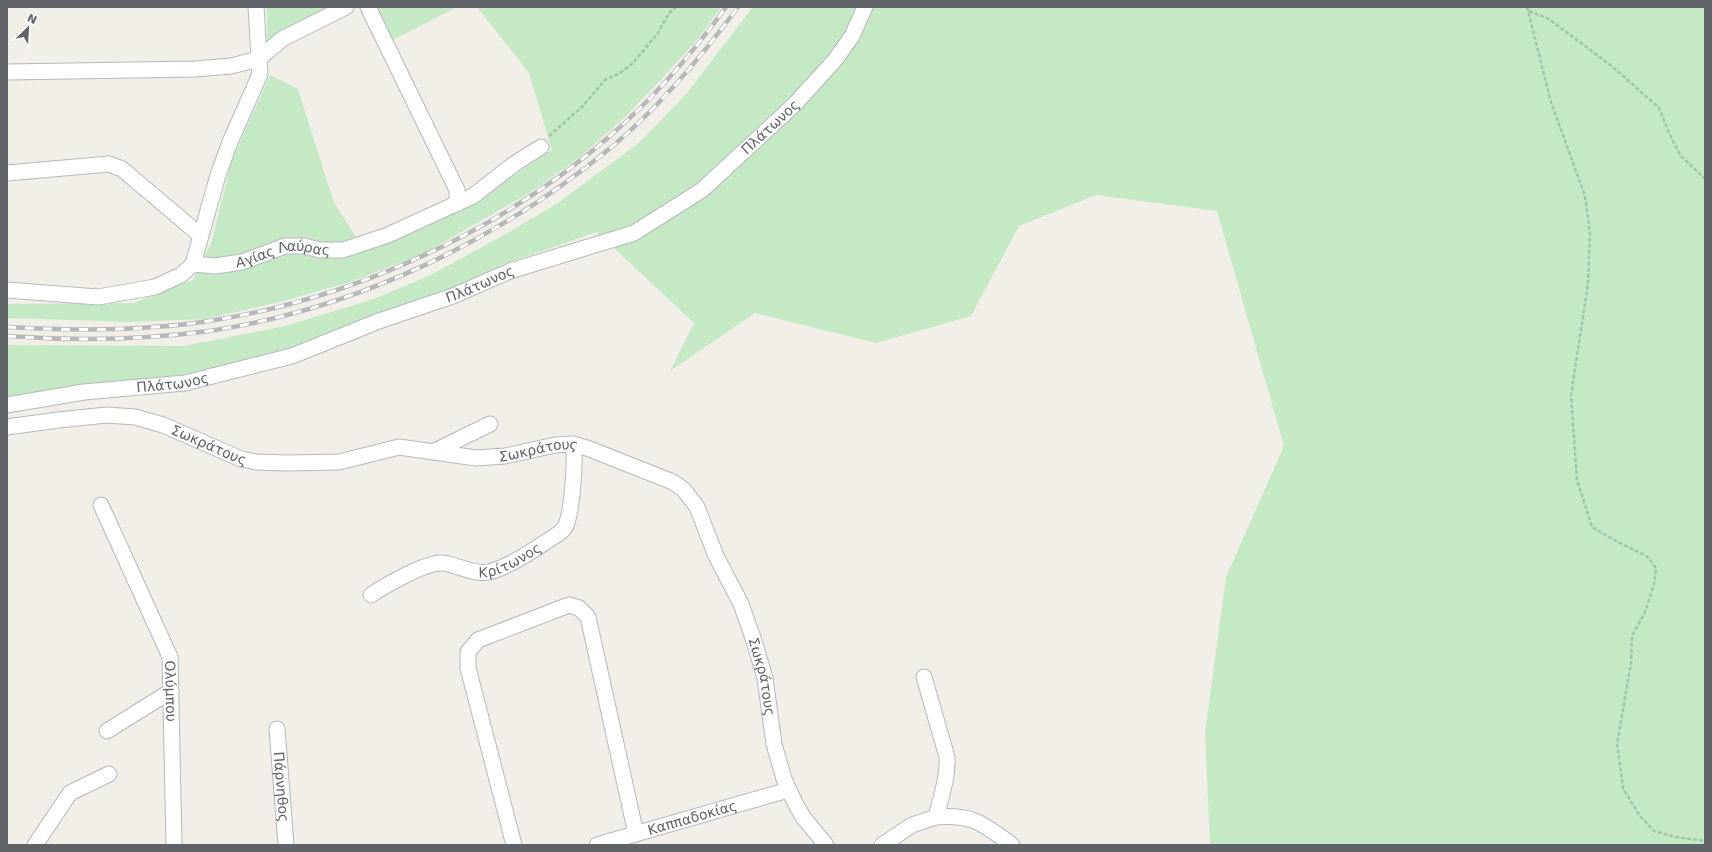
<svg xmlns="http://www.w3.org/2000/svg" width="1712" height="852" viewBox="0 0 1712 852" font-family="'DejaVu Sans',sans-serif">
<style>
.green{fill:#c5e8c5}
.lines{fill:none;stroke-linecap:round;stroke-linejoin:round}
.minor-casing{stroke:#b5b8bc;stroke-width:17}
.path{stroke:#9cc7a9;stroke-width:2.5;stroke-dasharray:4 2;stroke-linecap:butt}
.minor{stroke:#fff;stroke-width:15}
.rail-casing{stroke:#b6b7b8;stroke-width:4.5}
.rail{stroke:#fff;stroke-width:3;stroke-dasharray:9;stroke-linecap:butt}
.labels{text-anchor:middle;stroke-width:3;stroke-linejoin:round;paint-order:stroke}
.street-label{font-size:14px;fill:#5f6368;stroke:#fff}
</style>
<rect width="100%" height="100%" fill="#f1efe8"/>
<!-- green -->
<path class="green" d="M267,7H334L267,41Z
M376,7H457L393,40Z
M477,7H721L697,40L654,87L624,118L580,157L531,192L425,253L350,282L280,302L205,319L129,322L7,318V304L134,303L193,280L212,241L231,162L270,75L298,89L334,203L365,251L460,210L552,150L529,73Z
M753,7H1705V845H1210L1205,733L1226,577L1284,446L1217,211L1096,195L1019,226L971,316L876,343L755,313L670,371L694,323L597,232L504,264L451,290L294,348L188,376L7,398V345L184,346L285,326L374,299L431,275L504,235L558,203L640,142L687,93Z"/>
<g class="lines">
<defs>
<g id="minor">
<path d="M368,7L457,190V204"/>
<path d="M7,72L195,69L231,66L259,59L282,39L346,7"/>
<path d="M7,173L109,164L122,169L200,235"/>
<path d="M193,264L218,175L230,142L260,74L256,7"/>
<path id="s1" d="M7,290L98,297L155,287L181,275L193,264L215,266L242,262L285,246H304L320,250H343L388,235L473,196L514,164L541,147"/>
<path id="s2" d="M7,405L84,392L185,383L292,356L379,321L453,296L510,271L634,233L702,190L794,105L835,60L852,36L865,7"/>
<path id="s3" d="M7,427L58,420L107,415L135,417L163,425L241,459L256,462L287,463L339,462L399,447L476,458L505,456L555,445L573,444L587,448L673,482L684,490L697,507L716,556L741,604L754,641L765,678L774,744L784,779L795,803L803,817L826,845"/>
<path d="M433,452L490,424"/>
<path id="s4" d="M101,505L170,657L174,845"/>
<path id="s5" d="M371,595C384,586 425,563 440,563C456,563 471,575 488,572C509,568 539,546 558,534C562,531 566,528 567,522C572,508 576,459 573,444"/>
<path id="s6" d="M277,729L286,845"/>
<path d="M107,731L171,691"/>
<path d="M936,817C974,814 983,824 1012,845"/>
<path d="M35,845L70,793L109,774"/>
<path d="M514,845L468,668V652L478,640L569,605L579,608L588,617L636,834"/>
<path id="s7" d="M597,845L788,790"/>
<path d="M882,845L912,825L936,817C941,797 948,777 947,757L924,677"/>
</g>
</defs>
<!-- minor casing -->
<use href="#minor" class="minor-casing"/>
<!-- path -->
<path class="path" d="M1527,7L1551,102L1585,196L1590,233L1588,284L1571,395L1577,480L1592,527L1616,541L1648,557L1656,568L1654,584L1645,612L1632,636L1631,663L1617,744L1623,788L1639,815L1654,831L1676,837L1705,841
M1529,11L1549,19L1613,67L1659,108L1669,133L1680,155L1705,179
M549,136L583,106L605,80L620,73L633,63L658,33L669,13L676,7"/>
<!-- minor -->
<use href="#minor" class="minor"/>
<defs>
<path id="rail" d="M7,327C74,331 143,331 209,321C353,299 501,231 610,136C654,98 692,54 726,7
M7,336C74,341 142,340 209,331C357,309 500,240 614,145C661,105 702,56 738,7"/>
</defs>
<!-- rail casing -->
<use href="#rail" class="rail-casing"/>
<!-- rail -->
<use href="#rail" class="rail"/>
</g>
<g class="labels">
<!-- street labels -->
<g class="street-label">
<text dy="5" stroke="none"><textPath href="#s2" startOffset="827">Πλάτωνος</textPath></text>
<text dy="5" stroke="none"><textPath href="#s1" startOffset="286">Αγίας Λαύρας</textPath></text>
<text dy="5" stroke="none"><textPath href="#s2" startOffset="491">Πλάτωνος</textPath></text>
<text dy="5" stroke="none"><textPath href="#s2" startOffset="167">Πλάτωνος</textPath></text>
<text dy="5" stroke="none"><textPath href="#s3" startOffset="208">Σωκράτους</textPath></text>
<text dy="5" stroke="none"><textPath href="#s3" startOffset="544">Σωκράτους</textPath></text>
<text dy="5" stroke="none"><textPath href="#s5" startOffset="150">Κρίτωνος</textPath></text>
<text dy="5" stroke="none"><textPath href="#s3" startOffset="904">Σωκράτους</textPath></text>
<text dy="5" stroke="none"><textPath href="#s4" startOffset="201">Ολύμπου</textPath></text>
<text dy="5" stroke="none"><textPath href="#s6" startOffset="58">Πάρνηθος</textPath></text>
<text dy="5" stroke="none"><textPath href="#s7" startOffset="99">Καππαδοκίας</textPath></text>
</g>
</g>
<!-- border -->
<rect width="1712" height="852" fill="none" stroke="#5f6368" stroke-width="16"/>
<!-- north arrow -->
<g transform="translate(28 28) rotate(25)" stroke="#ffffff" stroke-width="3" paint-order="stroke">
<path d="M0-3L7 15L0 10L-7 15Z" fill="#5f6368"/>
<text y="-6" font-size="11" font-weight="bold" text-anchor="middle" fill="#5f6368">N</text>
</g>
</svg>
